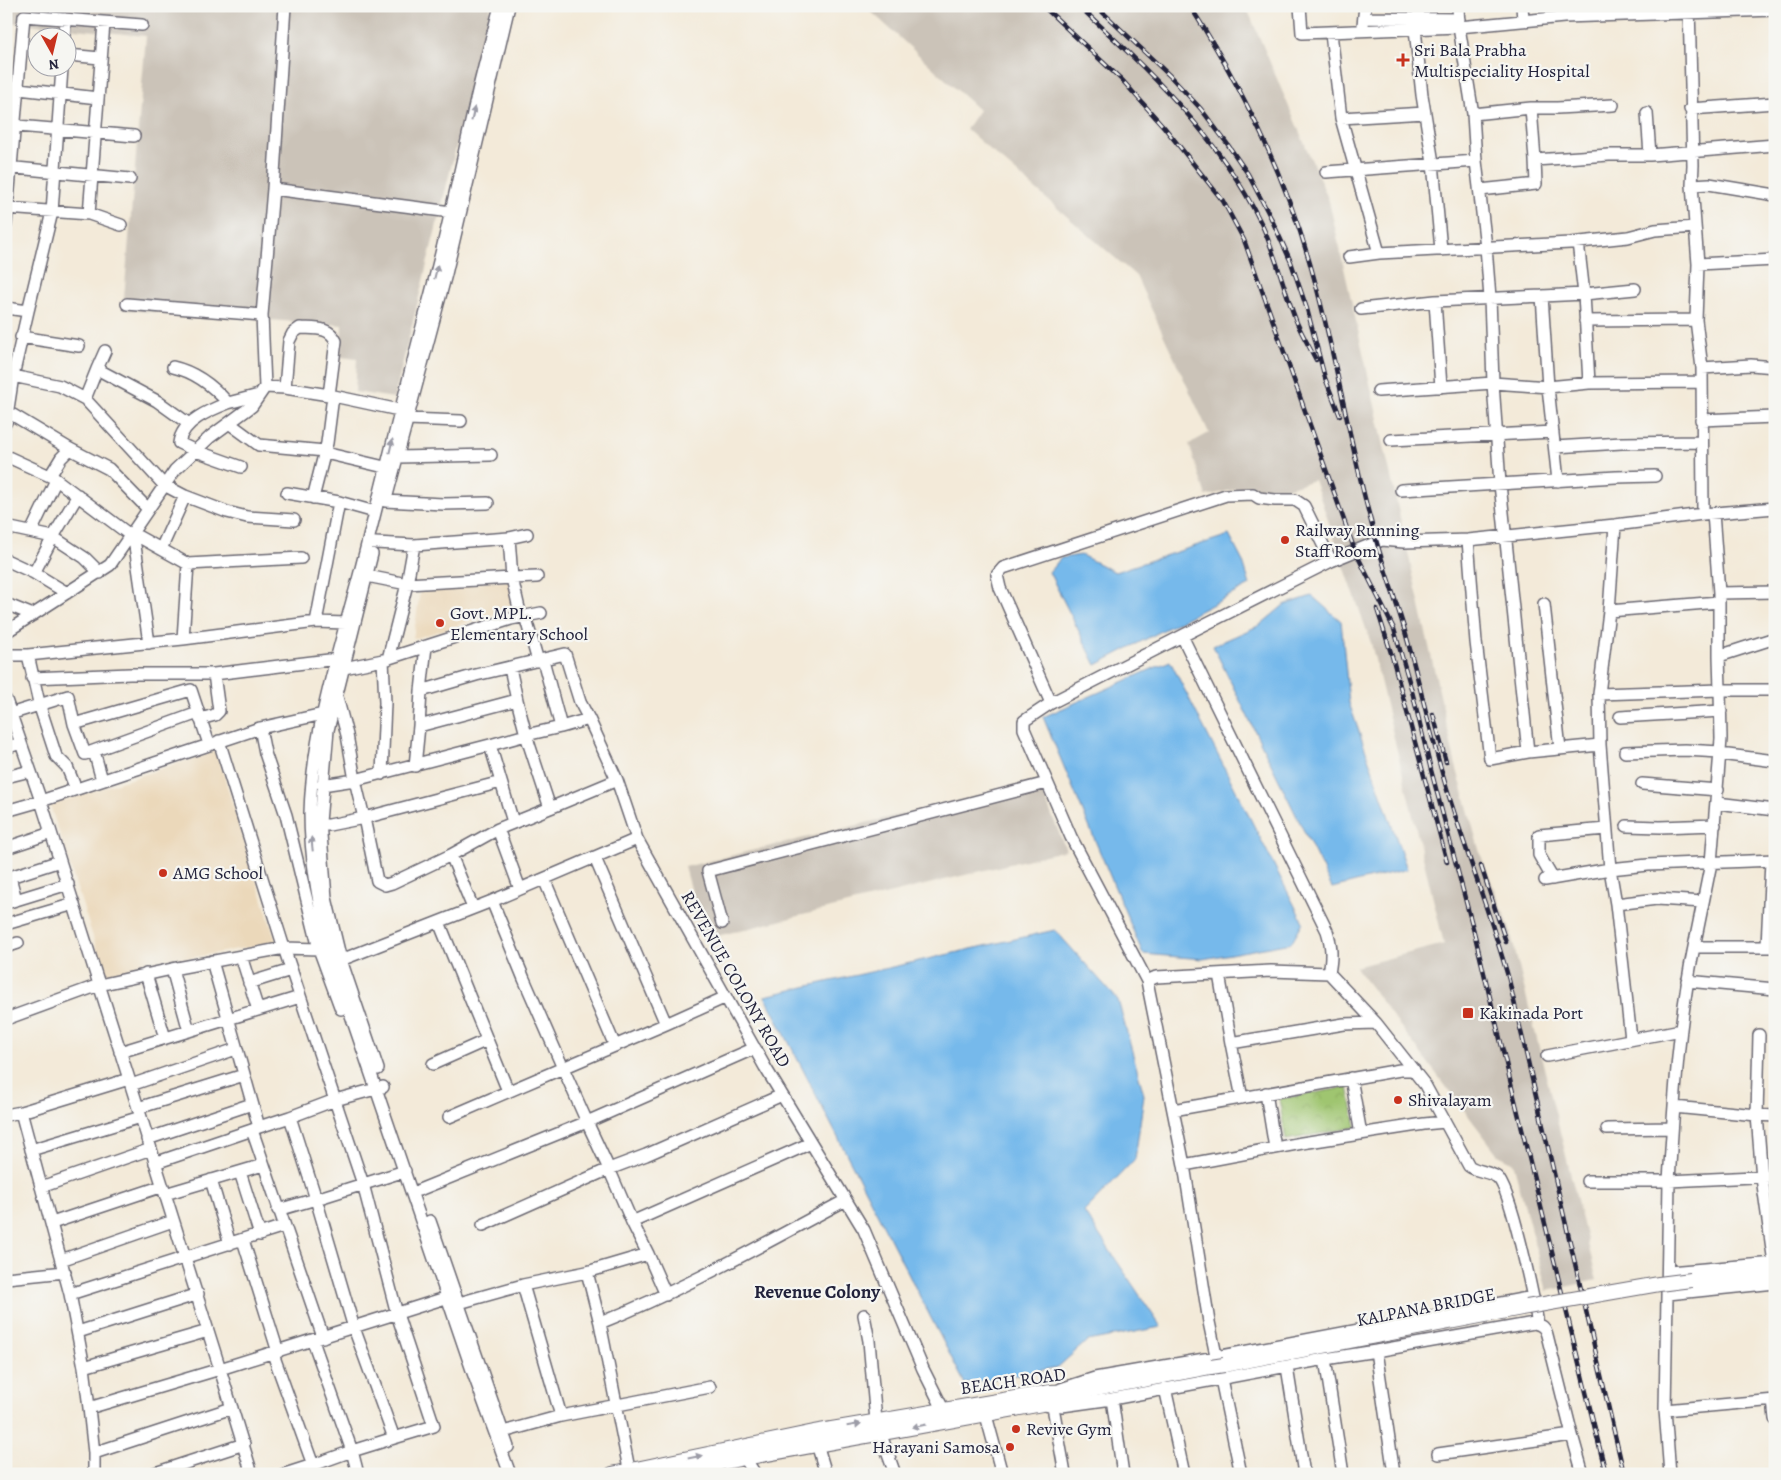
<svg xmlns="http://www.w3.org/2000/svg" width="1781" height="1480" viewBox="0 0 1781 1480" font-family="Alegreya,serif">
<style>
.built{fill:#ebd8ba}
.industrial{fill:#cbc3b8}
.park{fill:url(#park-crowns);stroke:#607455}
.water{fill:#76b9eb;stroke:#4c6e93}
.lines{fill:none;stroke-linecap:round;stroke-linejoin:round}
.minor-casing{stroke:#6b6872;stroke-width:14}
.major-casing{stroke:#6b6872;stroke-width:16}
.minor{stroke:#fff;stroke-width:11}
.major{stroke:#fff;stroke-width:14}
.rail-casing{stroke:#22223b;stroke-width:4.5}
.rail{stroke:#f6f6f2;stroke-width:2.5;stroke-dasharray:8;stroke-linecap:butt}
.major-bridge-casing{stroke:#6b6872;stroke-width:16;stroke-linecap:butt}
.major-bridge{stroke:#fff;stroke-width:14}
.oneway{fill:#9c9ca7}
.poi-dot{fill:#c8321e;stroke:#f6f6f2;stroke-width:2}
.labels{text-anchor:middle;stroke-width:4.5;stroke-linejoin:round;paint-order:stroke}
.poi-label{font-size:18px;fill:#22223b;stroke:#f6f6f2;text-anchor:start}
.street-label{font-size:18px;fill:#22223b;stroke:#f6f6f2}
.neighbourhood-label{font-size:19px;font-weight:bold;fill:#22223b;stroke:#f6f6f2}
</style>
<defs>
<pattern id="park-crowns" width="20" height="18" patternUnits="userSpaceOnUse" patternTransform="scale(1.25)"><rect width="20" height="18" fill="#9fc56f"/><path d="M2 6a3 3 0 1 1 6 0M12 15a3 3 0 1 1 6 0" fill="none" stroke="#89a961"/></pattern>
</defs>
<rect width="100%" height="100%" fill="#f6f6f2"/>
<filter id="ink" filterUnits="userSpaceOnUse"><feTurbulence type="fractalNoise" baseFrequency=".02" numOctaves="2"/><feDisplacementMap in="SourceGraphic" scale="10" xChannelSelector="R" yChannelSelector="G"/><feConvolveMatrix kernelMatrix="1 2 1 2 8 2 1 2 1" color-interpolation-filters="sRGB"/></filter>
<filter id="wash" filterUnits="userSpaceOnUse"><feTurbulence type="fractalNoise" baseFrequency=".0096" numOctaves="4" result="noise"/><feDisplacementMap in="SourceGraphic" scale="20" xChannelSelector="R" yChannelSelector="G"/><feGaussianBlur stdDeviation="1.12" result="paint"/><feColorMatrix in="noise" values="0 0 0 0 0 0 0 0 0 0 0 0 0 0 0 0 0 1.4 0 .05"/><feComposite in="paint" operator="in"/></filter>
<g filter="url(#wash)">
<rect width="100%" height="100%" fill="#f3ead9"/>
<!-- built -->
<path class="built" d="M511,581L515,608L413,639L421,585Z
M216,751L276,942L105,974L50,805Z"/>
<!-- industrial -->
<path class="industrial" d="M6,6H491L394,398L355,392L357,359L341,357L342,325L123,310L146,36L6,22Z
M865,6H1246L1329,201L1455,762L1480,853L1509,927L1597,1280L1547,1291L1513,1162L1499,1156L1355,967L1444,944L1371,643L1314,480L1277,491L1246,487L1206,496L1189,444L1209,433L1136,276L966,129L979,110Z
M1038,781L1066,850L705,939L685,867Z"/>
<!-- park -->
<path class="park" d="M1348,1087L1356,1127L1286,1140L1279,1099Z"/>
<!-- water -->
<path class="water" d="M1229,535L1243,562L1250,585L1096,665L1049,572L1061,558L1081,555L1115,572Z
M1312,596L1341,621L1349,703L1407,869L1332,888L1213,646L1260,625L1284,605Z
M1170,661L1303,922L1291,943L1203,959L1143,954L1043,717Z
M1055,930L1118,1000L1144,1095L1135,1159L1084,1212L1161,1327L1087,1341L1058,1367L965,1384L765,996Z"/>
</g>
<g filter="url(#ink)">
<g class="lines">
<defs>
<path id="minor" d="M500,6C492,37 483,69 476,100C460,170 446,239 427,308C403,397 382,487 359,576C338,653 312,734 310,813C310,859 319,904 328,948L472,1370L510,1474
M1300,6L1302,33L1459,27L1564,17L1775,10
M1458,6L1459,27L1473,114L1476,161L1486,247L1490,298L1493,383L1500,484L1528,752
M1522,6L1523,20
M1689,6L1693,165L1692,185L1698,264L1696,320L1702,368L1703,514
M1364,18L1459,19
M1418,19L1419,6
M1363,25L1365,6
M1415,29L1422,95L1433,163L1441,250
M1331,33L1341,118L1379,253
M64,38L65,19
M68,55L100,58
M19,89L98,98
M1531,108H1557L1613,105
M1690,109L1775,103
M1647,113L1650,155
M1473,114L1531,108L1535,160
M1341,118L1425,113
M6,125L134,136
M6,167L130,179
M1326,172L1476,161
M1692,185L1709,184L1775,195
M273,189L451,212
M1480,190L1536,184L1535,160L1609,155H1650L1775,145
M6,208L89,214L121,225
M89,214L104,23
M6,225L24,16L142,25
M1578,242L1584,294L1635,289
M1349,257L1379,253L1570,243L1628,237L1655,230L1695,227
M1698,264L1775,260
M1435,301L1441,387
M127,304L262,315
M6,308L28,311L13,376
M1361,309L1435,301L1542,296L1548,387L1558,481
M28,311L52,212L62,68
M1585,321L1696,320
M21,337L79,346
M105,351L97,369L157,401L189,424
M173,367C195,372 214,387 228,403L259,395
M1702,368L1751,365L1775,367
M97,369L85,399L164,485L185,496L161,549
M1589,383L1701,382
M265,387L262,315L273,189L285,6
M1378,391L1493,383L1548,387L1589,383L1584,294L1542,296
M329,395L285,388L289,341L293,333L300,328C314,329 329,326 336,341L329,395L399,410
M228,403C210,410 182,421 179,443L196,451L241,467
M8,412L70,449L109,469L148,509
M407,419L461,421
M1701,420L1775,417
M6,422L13,376L60,386L85,399
M229,423L259,445L325,451V453L393,469
M1391,440L1553,432
M1555,447L1622,443L1701,442
M6,456L54,478L130,535
M398,457L491,455
M50,476L61,458L70,449
M1401,490L1616,477L1655,476
M287,493L339,502L375,512
M78,495L53,537L85,558L100,573
M185,496L227,512L247,517L294,520
M313,498L327,443L333,396
M386,499L446,274L509,6
M385,501L443,504L488,503
M1713,513L1719,593V656
M6,527L53,537L34,573
M31,532L56,480
M132,533L188,564L183,639
M132,533L135,546L149,643
M509,538L527,534
M1468,540L1476,642L1490,759L1528,752L1600,745
M375,543L414,545
M372,554L328,730L320,822L326,898L341,960L378,1069
M6,560L34,573L67,593
M188,564L301,558
M367,576L407,584L414,545L509,538L512,578L537,577
M1719,593L1775,592
M6,604L33,615
M1544,604L1560,749
M1609,611L1719,602
M525,616L538,661
M316,622L339,502
M6,632L110,565L175,470L210,437L252,406L265,387L285,388
M1182,636L1327,931C1332,947 1332,957 1329,973
M6,655H28L183,639L316,622L346,623
M28,655L40,707L56,756L67,767L76,789
M388,659L407,584L512,578L521,617
M383,660L511,619L541,613
M344,668L383,660L385,703L382,774
M32,678L130,674H214L337,659
M421,691L426,646
M1599,694L1609,611L1615,525
M6,700L41,801L6,811
M1051,703L1000,588L997,575L1003,568L1226,495L1253,494L1259,498L1275,500H1295L1304,506L1331,561
M198,713L85,754L74,724L191,690L209,744
M10,714L68,696L74,724
M1620,717L1721,711
M200,719L215,715L219,711L214,674
M419,726L517,700L510,668
M561,727L589,719L617,780L637,839
M260,728L265,753L286,815L319,949L341,1009
M490,745L526,735L517,700
M6,748L20,743
M94,751L102,780
M1625,752L1685,750L1720,752
M1720,754L1775,761
M415,766L419,726L421,691L476,675L565,654L580,702L589,719
M6,777L30,771
M501,782L364,818L355,780L490,745L513,822
M1642,784L1718,790
M322,785L355,780L347,735L337,697
M1717,803L1775,810
M550,808L617,780
M320,825H329L364,818L377,881L385,885L392,883L451,855
M1627,826L1660,827L1715,825
M6,848L51,833
M595,858L666,1024
M544,879L615,1046
M1553,879L1539,855V835L1606,829
M1545,880L1610,869L1600,745L1599,694L1720,690L1719,656L1775,638
M520,889L498,829L550,808L526,735L561,727L543,660
M16,900L10,877L60,861
M6,903L68,884
M1616,904L1610,869L1648,865L1775,860
M473,908L451,855L498,829
M439,922L508,1091
M722,923L708,871L1047,783
M6,924L74,904
M1767,946L1771,861
M6,947L18,943
M1694,947L1711,863L1721,739L1720,690H1775
M241,956L258,1010
M341,960L492,901L637,839L765,1067L864,1230L923,1369L947,1417
M212,961L259,1127L252,1130L323,1337
M172,969L189,1031
M146,974L165,1038
M1219,974L1231,1043L1344,1024L1376,1023
M1147,981L1071,837L1024,729V721L1051,703L1182,636L1331,561L1382,540L1404,542L1468,540L1615,525L1703,514L1775,508
M1687,981L1775,989
M249,983L291,970
M6,1019L99,985L172,969L284,948L219,741
M1631,1039L1616,904L1657,899L1703,902
M1231,1043L1242,1098
M755,1048L587,1122L609,1169L646,1155L782,1095
M120,1052L300,997
M1547,1056L1681,1030
M433,1064L487,1040
M1351,1078L1361,1134
M131,1085L236,1049
M1266,1093L1275,1148
M1674,1107L1757,1115L1759,1035
M138,1108L244,1075
M1173,1110L1400,1070H1414
M21,1112L70,1294L84,1367L89,1408
M6,1115L21,1112L129,1079L41,801L260,728L323,714L328,715
M290,1117L335,1100L383,1087
M449,1117L563,1068L524,979L492,901
M259,1127L290,1117L316,1199L354,1328L394,1438L434,1426L397,1314L363,1184L284,948L319,949L333,947
M1607,1129L1672,1128
M147,1139L252,1104
M31,1150L141,1117
M155,1163L252,1130
M1184,1165L1302,1143L1424,1124L1445,1122
M240,1172L260,1235
M211,1180L230,1244
M1587,1181H1669C1674,1103 1678,1024 1694,947H1775
M41,1187L151,1149
M419,1190L587,1122L563,1068L666,1024L726,997
M165,1194L263,1165
M278,1210L316,1199L405,1171
M430,1221L508,1447
M52,1223L163,1186
M483,1225L609,1169L632,1222
M243,1240L278,1352
M648,1254L632,1222L811,1143
M61,1260L173,1221
M1774,1263L1762,1178L1757,1115L1775,1116
M1669,1272L1775,1263
M6,1278L65,1272
M523,1285L587,1272
M70,1294L284,1226
M1668,1294L1775,1283
M459,1303L523,1285L561,1416
M864,1315L869,1341L876,1421L895,1474
M600,1323L587,1272L648,1254L666,1295
M78,1332L198,1294
M313,1341L352,1451L394,1438
M1376,1351L1534,1323C1542,1325 1545,1327 1547,1335L1572,1435
M273,1354L313,1465L352,1451L358,1474
M1325,1359L1376,1351L1394,1474
M84,1367L208,1331
M1287,1367L1304,1474
M1165,1388L1184,1474
M1061,1389L1095,1378L1216,1357L1533,1297
M1112,1399L1325,1359L1343,1474
M1773,1400L1775,1419
M1041,1404L1053,1407L1065,1474
M1062,1406L1112,1399L1123,1474
M984,1408L1002,1474
M1665,1410L1669,1181L1775,1176
M503,1432L561,1416L710,1387
M817,1444L826,1474
M94,1453L89,1408L220,1369L129,1079
M1438,1454L1572,1435L1583,1474
M745,1458L755,1474
M94,1474V1453L232,1408
M152,1474L244,1444
M252,1474L220,1369L455,1295
M285,1474L313,1465
M630,1474L600,1323C685,1289 765,1243 846,1200
M1241,1474L1209,1322L1184,1165L1147,981L1156,977L1271,971L1329,973L1376,1023L1425,1085L1469,1166C1477,1172 1488,1171 1497,1177C1511,1188 1534,1301 1538,1324
M1670,1474L1665,1410L1775,1400"/>
<path id="major" d="M1691,1280L1775,1273
M1224,1365L1527,1307
M612,1474L814,1432L1050,1392L1086,1391L1211,1367
M666,1474L745,1458L1075,1398"/>
</defs>
<!-- minor casing -->
<use href="#minor" class="minor-casing"/>
<!-- major casing -->
<use href="#major" class="major-casing"/>
<!-- minor -->
<use href="#minor" class="minor"/>
<!-- major -->
<use href="#major" class="major"/>
<defs>
<path id="rail" d="M1043,6L1123,81L1164,127L1223,201L1244,240L1355,551L1394,629L1413,695L1431,770L1474,932L1606,1474
M1079,6C1149,71 1219,136 1261,223C1276,255 1284,290 1297,323C1303,336 1310,348 1316,360
M1096,6L1170,76L1201,109L1226,142L1248,174L1271,218L1291,262L1307,309L1325,378L1340,416
M1190,6C1244,90 1288,181 1314,278C1337,361 1350,446 1373,529C1382,563 1394,595 1404,628C1420,683 1431,738 1448,793C1467,855 1491,916 1509,980L1624,1474
M1377,609L1392,656L1447,862
M1433,714L1446,762
M1481,866L1506,942"/>
</defs>
<!-- rail casing -->
<use href="#rail" class="rail-casing"/>
<!-- rail -->
<use href="#rail" class="rail"/>
<defs>
<path id="major-bridge" d="M1527,1307L1659,1284L1691,1280
M1211,1367L1224,1365"/>
</defs>
<!-- major-bridge casing -->
<use href="#major-bridge" class="major-bridge-casing"/>
<!-- major-bridge -->
<use href="#major-bridge" class="major-bridge"/>
</g>
<!-- one-way arrows -->
<defs><path id="oneway-solid" d="M-6-.8H1V-3.2L6.5 0L1 3.2V.8H-6Z" transform="scale(1.25)"/></defs>
<g class="oneway">
<use href="#oneway-solid" transform="translate(473 114) rotate(-78)"/>
<use href="#oneway-solid" transform="translate(436 272) rotate(-76)"/>
<use href="#oneway-solid" transform="translate(391 446) rotate(-77)"/>
<use href="#oneway-solid" transform="translate(312 844) rotate(-96)"/>
<use href="#oneway-solid" transform="translate(854 1425) rotate(-10)"/>
<use href="#oneway-solid" transform="translate(919 1426) rotate(169)"/>
<use href="#oneway-solid" transform="translate(695 1457) rotate(-12)"/>
</g>
</g>
<!-- markers -->
<g class="poi-dot">
<path d="M1400.5 52.5h5v5h5v5h-5v5h-5v-5h-5v-5h5z"/>
<circle cx="1285" cy="540" r="5"/>
<circle cx="440" cy="623" r="5"/>
<circle cx="163" cy="873" r="5"/>
<rect x="1462" y="1007" width="12" height="12" rx="2.5"/>
<circle cx="1398" cy="1100" r="5"/>
<circle cx="1016" cy="1429" r="5"/>
<circle cx="1010" cy="1447" r="5"/>
</g>
<g class="labels">
<!-- poi labels -->
<g class="poi-label">
<text x="1414" y="56">Sri Bala Prabha<tspan x="1414" dy="21">Multispeciality Hospital</tspan></text>
<text x="1295" y="536">Railway Running<tspan x="1295" dy="21">Staff Room</tspan></text>
<text x="450" y="619">Govt. MPL.<tspan x="450" dy="21">Elementary School</tspan></text>
<text x="173" y="879">AMG School</text>
<text x="1479" y="1019">Kakinada Port</text>
<text x="1408" y="1106">Shivalayam</text>
<text x="1026" y="1435">Revive Gym</text>
<text x="1000" y="1453" text-anchor="end">Harayani Samosa</text>
</g>
<!-- street labels -->
<g class="street-label">
<text transform="translate(736 979) rotate(60)" y="6">REVENUE COLONY ROAD</text>
<text transform="translate(1426 1307) rotate(-11)" y="6">KALPANA BRIDGE</text>
<text transform="translate(1013 1381) rotate(-8)" y="6">BEACH ROAD</text>
</g>
<!-- neighbourhood labels -->
<g class="neighbourhood-label">
<text x="817" y="1298">Revenue Colony</text>
</g>
</g>
<!-- margin -->
<rect width="1781" height="1480" fill="none" stroke="#f6f6f2" stroke-width="25"/>
<!-- north arrow -->
<g transform="translate(52 52) rotate(172)"><circle r="24" fill="#f6f6f2" stroke="#a1a1a9"/>
<path d="M0-4L9 19L0 12L-9 19Z" fill="#c8321e"/>
<text y="-8" font-size="14" font-weight="bold" text-anchor="middle" fill="#22223b">N</text>
</g>
</svg>
